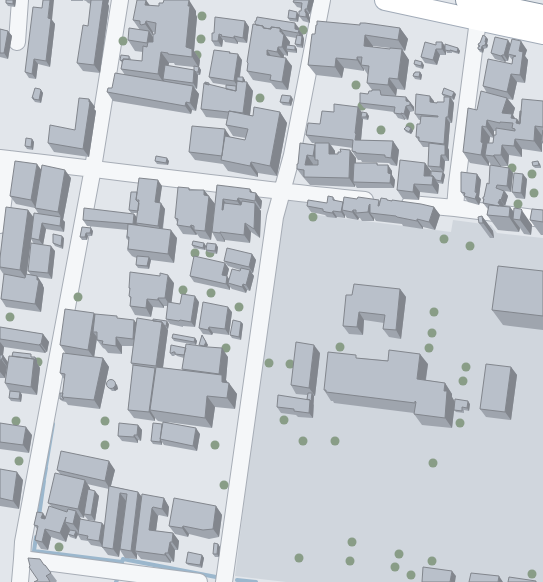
<svg xmlns="http://www.w3.org/2000/svg" width="543" height="582" viewBox="0 0 543 582" font-family="'Source Sans 3',sans-serif">
<style>
.built{fill:#d0d6dd}
.lines{fill:none;stroke-linecap:round;stroke-linejoin:round}
.stream{stroke:#9bb7cd;stroke-width:4}
.minor-casing{stroke:#a7adb6;stroke-width:18}
.major-casing{stroke:#a1abb8;stroke-width:22}
.highway-casing{stroke:#8995a3;stroke-width:24}
.minor{stroke:#f5f7f9;stroke-width:16}
.major{stroke:#fff;stroke-width:20}
.highway{stroke:#fff;stroke-width:22}
.tree{fill:#899d87}
.wall{fill:#9fa5ae;fill-rule:evenodd}
.shaded-wall{fill:#82868d}
.building{fill:#b9c0ca;stroke:#82868d}
</style>
<rect width="100%" height="100%" fill="#e2e6eb"/>
<!-- built -->
<path class="built" d="M282,200L311,203L310,214L451,232L453,220L491,225L497,233L543,238V582H286L235,576L267,313Z"/>
<g class="lines">
<!-- stream -->
<path class="stream" d="M46,466L53,424
M44,479L46,468
M39,516L44,481
M36,537L34,551L122,562L123,559L216,577
M237,580L256,582
M116,582L117,580"/>
<defs>
<path id="minor" d="M120,0L93,168L23,542L22,559L199,582
M17,42L20,0
M0,158C122,172 243,188 365,200
M410,204L455,208L543,219
M455,208L457,183L478,20
M0,225L9,159
M20,582L22,559
M224,582L275,217L292,155L322,0"/>
<path id="major" d="M385,0L543,34"/>
<path id="highway" d="M467,0L543,16"/>
</defs>
<!-- minor casing -->
<use href="#minor" class="minor-casing"/>
<!-- major casing -->
<use href="#major" class="major-casing"/>
<!-- highway casing -->
<use href="#highway" class="highway-casing"/>
<!-- minor -->
<use href="#minor" class="minor"/>
<!-- major -->
<use href="#major" class="major"/>
<!-- highway -->
<use href="#highway" class="highway"/>
</g>
<!-- trees -->
<g class="tree">
<circle cx="202" cy="16" r="4.5"/>
<circle cx="303" cy="30" r="4.5"/>
<circle cx="201" cy="39" r="4.5"/>
<circle cx="123" cy="41" r="4.5"/>
<circle cx="197" cy="55" r="4.5"/>
<circle cx="356" cy="85" r="4.5"/>
<circle cx="260" cy="98" r="4.5"/>
<circle cx="362" cy="106" r="4.5"/>
<circle cx="410" cy="127" r="4.5"/>
<circle cx="381" cy="130" r="4.5"/>
<circle cx="512" cy="168" r="4.5"/>
<circle cx="532" cy="174" r="4.5"/>
<circle cx="534" cy="193" r="4.5"/>
<circle cx="518" cy="204" r="4.5"/>
<circle cx="313" cy="217" r="4.5"/>
<circle cx="444" cy="239" r="4.5"/>
<circle cx="470" cy="246" r="4.5"/>
<circle cx="195" cy="253" r="4.5"/>
<circle cx="210" cy="253" r="4.5"/>
<circle cx="183" cy="290" r="4.5"/>
<circle cx="211" cy="293" r="4.5"/>
<circle cx="78" cy="297" r="4.5"/>
<circle cx="239" cy="307" r="4.5"/>
<circle cx="434" cy="312" r="4.5"/>
<circle cx="10" cy="317" r="4.5"/>
<circle cx="432" cy="333" r="4.5"/>
<circle cx="340" cy="347" r="4.5"/>
<circle cx="226" cy="348" r="4.5"/>
<circle cx="429" cy="348" r="4.5"/>
<circle cx="38" cy="362" r="4.5"/>
<circle cx="269" cy="363" r="4.5"/>
<circle cx="290" cy="364" r="4.5"/>
<circle cx="466" cy="367" r="4.5"/>
<circle cx="463" cy="381" r="4.5"/>
<circle cx="284" cy="420" r="4.5"/>
<circle cx="16" cy="421" r="4.5"/>
<circle cx="105" cy="421" r="4.5"/>
<circle cx="460" cy="423" r="4.5"/>
<circle cx="303" cy="441" r="4.5"/>
<circle cx="335" cy="441" r="4.5"/>
<circle cx="105" cy="445" r="4.5"/>
<circle cx="215" cy="445" r="4.5"/>
<circle cx="19" cy="461" r="4.5"/>
<circle cx="433" cy="463" r="4.5"/>
<circle cx="224" cy="485" r="4.5"/>
<circle cx="352" cy="542" r="4.5"/>
<circle cx="59" cy="547" r="4.5"/>
<circle cx="399" cy="554" r="4.5"/>
<circle cx="299" cy="558" r="4.5"/>
<circle cx="350" cy="561" r="4.5"/>
<circle cx="432" cy="561" r="4.5"/>
<circle cx="395" cy="567" r="4.5"/>
<circle cx="532" cy="574" r="4.5"/>
<circle cx="411" cy="575" r="4.5"/>
</g>
<!-- wall -->
<path class="wall" d="M16,0L15,7L8,6L6,3Z
M71,0H83V1H71Z
M83,0H109L108,4L109,6L100,73L83,71L77,63L88,26L91,4L88,3L86,1Z
M314,0L310,14H309V16L310,18V23L303,21L299,16L298,22L290,21L288,18L299,14L301,11V8L297,7L293,2Z
M150,6L196,11V15L197,17L194,51L200,60L199,67L201,70L200,75H198L197,89L194,88L199,94L196,111L192,110L191,114L113,101L107,92L112,88L125,75L121,69L122,63L120,60L129,56L131,59V60L142,61L143,52L135,51L128,40L140,30L133,20ZM153,32L155,33L153,37L152,35H153ZM169,63H174L175,65L194,67V70L168,66Z
M52,20L55,24L50,67L38,64L36,79L29,78L25,72Z
M245,21L249,27L247,43L238,42V44L225,42L224,40H223L222,47L215,46L212,41L214,33Z
M255,24L299,28V30L303,35V36L304,39L303,48L297,47L295,44L296,38L285,36L290,42L289,45L297,49V53L288,52V56L284,55V58L292,66L288,90L276,89L271,83L253,80L247,71L248,63L247,62Z
M360,25L400,28L408,39L405,51L402,50L409,60L405,90L397,89L396,96L406,97L414,107V111L410,112L408,120L405,119V120L398,118L394,112L364,108L360,103L372,90L367,83L368,75L364,69V71L344,68L342,78L316,75L308,65L315,34ZM373,46L390,48V49L373,47Z
M0,29L8,31L12,36L8,59L0,57Z
M488,39L487,44L488,45L487,48L484,49L483,53L480,52L478,49L479,46L478,45Z
M442,42L445,46L458,48L460,51L459,54L452,52V53H447L446,51V55H440L437,65L425,63L421,57L436,45Z
M511,44L527,50L525,56L528,60L525,83L517,82L513,100L508,99L515,108L513,115L515,119H517L519,122L521,111L543,101V144L542,143V152L522,149V157L509,155L508,166H501V167L509,168L513,173L511,192L505,191L508,196L505,206L504,205L503,206L510,207L514,212L532,225L531,235L524,234L520,228L519,232L498,230L487,215L488,209L487,208L483,203V199L484,197L489,184L492,166L489,162V166L470,163L463,152L477,110L487,93L483,86L512,64L513,61L509,56L508,61H506L505,62L495,59L491,53ZM494,131H496V135L493,143H489L490,137L494,138Z
M230,52L231,53L242,60L240,77L245,80V82L253,91L250,115L253,116L280,112L287,123L277,176L258,173V177L228,171L223,164L195,160L189,152L230,137L245,140L246,138L233,136L226,125L227,119L206,117L201,109L210,85L226,89V85L213,83L209,77Z
M414,64L424,65L423,69L416,67Z
M420,72L422,75L421,80L415,79L413,76L415,73Z
M40,89L43,93L41,103L35,102L32,98Z
M442,94H456L454,100L452,99L454,103L452,123H450L448,148L449,150V161H445L444,172H443L445,175L443,184L438,183L439,185L438,194L420,192L419,200L403,199L397,190L425,163L431,171L430,176H431L432,171L428,166L429,147H423L416,137L420,124L421,120H419L415,114L434,101V103H437L444,102V97Z
M89,99L95,107L94,109L96,111L89,157L54,152L48,143L75,130Z
M293,99L291,106L283,105L280,102Z
M358,107L362,113L369,116L368,120L363,119L361,140L393,141L399,150L397,166L391,165L389,163L362,162L361,160H358L352,151L353,148L331,145L335,151V154L356,158V163H377L378,165H388L392,171V175L395,180L394,188H357L355,185V187L310,185L304,178L303,177L297,169L298,164L315,146V143H312L306,135L320,124L334,112Z
M404,129L413,131L411,134L406,132Z
M32,139L34,142L33,150L27,149L25,146Z
M155,161H169L168,165L157,164Z
M540,164L541,168H535L533,166Z
M41,169L71,178L63,220L65,222L64,232L46,229L43,245L55,251L52,279L38,277L43,285V286L44,288L41,312L6,307L1,299L4,275L0,269V258L28,210L34,218L38,213L35,208L16,204L10,196ZM31,239L34,244L28,271L31,275L27,274Z
M477,174L481,180L479,197L481,199L479,205L468,202L461,192Z
M527,179L525,199L516,198L512,192Z
M217,185L256,193L262,201L261,209H259L261,211L260,238L251,232L250,243L225,240V242L217,241L212,232L211,240L200,238L197,234L196,235L183,234L177,225V222L175,218L189,188L190,190H204L215,204Z
M162,186L159,203L165,209L163,229L177,238L174,263L151,260L149,269L138,268L136,265L137,258L134,257L132,256L127,250L129,241L126,238L128,230L87,226L83,220L134,214L137,217V213H131L129,210L137,192Z
M333,197L336,201L343,202L380,201L387,200L434,207L440,215L435,230L423,227V229L403,226L402,224L376,221L374,218V221H362L360,218H359L358,220L347,218L345,215V218L337,217L336,218L327,217L325,215L311,212L307,206L327,203Z
M543,210V235H541L530,220Z
M482,216L493,231L494,238H490L479,223Z
M82,227L93,231L92,236H88L87,240H82L80,237Z
M64,238L63,249L55,246L53,243Z
M204,243L206,246L205,250L194,248L192,245Z
M218,247L217,254L208,252L206,250Z
M252,254L256,260L253,273H251L254,276L250,291L247,290L246,293L232,289L230,287V290L194,282L190,276L225,263L229,269L227,276L229,279L240,271V270L228,266L224,261Z
M543,271V330L503,325L492,310Z
M174,283L171,303L180,304L199,302L195,327L183,326V327L170,324L166,319L168,306H164V308L153,307L151,317L135,315L130,306V298L129,296L130,290L129,288Z
M400,289L406,297L401,339L389,337L383,329L384,323L364,320L363,335L349,334L343,326L352,295Z
M232,312L229,335L213,333L212,335L203,334L199,328Z
M94,313L95,314L136,322L169,324L168,329H167L168,330L163,368L183,370L182,369L184,358L177,356L176,355H175L174,356H172L170,353L186,348L200,346L199,345L202,335L208,345L207,347L228,357L226,380L237,394L235,409L215,407L212,428L167,422L200,434L197,451L164,445L162,442V445L153,444L151,441L162,424L163,426V422L158,421L155,418V421L134,418L128,410L133,366L131,363L133,346H122V354L108,353L105,349L103,348L97,340V339L94,357L103,358L109,367L100,409L68,405L66,402L62,401L60,399L63,393L64,379L60,373L66,354L60,345Z
M241,322L243,324L241,340L232,338L230,335Z
M0,327L43,334L49,342L47,352H46L45,353L4,347L3,355L8,362L33,357H35L37,360V363L40,368L37,395L21,393L22,395L21,402L11,401L9,398L10,392L5,383L7,367L5,378H0Z
M172,338H195L197,341L196,345L174,341Z
M320,353L315,396H314L313,404L314,405L313,418L298,417L296,415L281,413L277,407L307,399V395L296,394L291,385Z
M358,358L428,364L426,380L445,383L452,394V397L455,402L452,428L422,425L414,414V413L334,403L333,401H331L324,390Z
M511,367L517,375L511,420L486,417L480,409Z
M115,383L117,385L118,389L115,391H112L107,386Z
M470,404L469,411L464,410V413L456,412L454,410Z
M0,423L32,435L29,453L0,449Z
M138,425L142,430L141,441L138,440V443L122,441L118,436Z
M0,469L23,480L19,509L0,506Z
M57,470H115L111,486L138,492L142,497L164,498L169,507L168,517L159,515L158,516L156,531L173,533L179,541L178,550H175L174,562L171,561V563L141,559L137,554V559L125,558L120,550L119,557L108,555L102,547L91,545L88,541L81,540L78,535L76,539L70,537L68,534L66,542L51,537L48,550L41,549L35,540L37,529L34,525L45,517L52,507L48,503L61,475ZM87,484L109,489L105,526L102,523L81,520L80,517L84,518V515L88,520L95,521L99,496L90,490V488Z
M216,506L222,515L219,537L209,539L189,534L188,537L175,534L169,526Z
M218,544L220,547L219,557H215L213,554Z
M202,555L204,558L202,568L188,565L186,563Z
M45,565L57,581L56,582H34L38,580Z"/>
<!-- shaded-wall -->
<path class="shaded-wall" d="M13,0H16L15,7L13,4Z
M50,0H54L52,20L55,24L50,67L46,61L48,18Z
M103,0H109L108,4L109,6L100,73L94,65Z
M146,0L154,11L145,5Z
M189,0L196,11V15L197,17L194,51L200,60L199,67L201,70L200,75L198,72L199,68L186,47L188,6Z
M309,0H314L310,14L307,9Z
M305,9L309,14V16L310,18V23L306,17L305,12Z
M297,12L299,15L298,22L296,19Z
M146,21L153,32V35L145,24Z
M245,21L249,27L247,43L243,38Z
M295,23L299,28V30L303,35V36L304,39L303,48L301,45L302,38L295,29Z
M280,28L290,42L289,49H286L288,52V56L282,47L280,32Z
M400,28L408,39L405,51L398,40Z
M8,31L12,36L8,59L4,53Z
M149,31L156,42L147,43Z
M219,34L223,40L222,47L218,41Z
M365,35L373,46L372,57L364,46Z
M234,36L238,42V44L234,38Z
M486,37L488,39L487,44L488,45L487,48L485,45V42Z
M508,40L512,46L508,54L509,56L508,61L504,55Z
M521,41L527,50L525,56L528,60L525,83L520,75L519,51Z
M442,42L446,48L445,50L446,51V55L442,49Z
M295,46L297,49V53L295,50Z
M482,46L484,49L483,53L481,50Z
M278,47L284,55L283,60L277,52Z
M458,48L460,51L459,54L457,52Z
M402,49L409,60L405,90L398,79Z
M436,49L440,55L437,65L433,60Z
M267,50L273,59L267,55Z
M161,52L169,63L166,79H163L166,83L165,85L158,74Z
M238,54L242,60L238,87L234,81Z
M502,55L506,61L505,62L501,56Z
M357,57L362,65H361L364,69V71L357,60Z
M286,58L292,66L288,90L282,82Z
M336,58L344,68L342,78L335,67Z
M34,59L38,64L36,79L32,74Z
M422,62L424,65L423,69L421,66Z
M194,70L198,75L197,89L193,83Z
M420,72L422,75L421,80L419,77Z
M511,74L517,82L513,100L507,92Z
M243,77L245,80V85L243,82Z
M389,78L397,89L396,96L388,85Z
M247,82L253,91L249,122L243,113Z
M193,86L199,94L196,111L190,103Z
M41,90L43,93L41,103L39,100Z
M454,92L456,94L454,100L452,97Z
M291,96L293,99L291,106L289,103Z
M430,96L434,101V108L430,102Z
M406,97L410,102L406,101Z
M450,97L454,103L452,123L448,117Z
M507,98L515,108L513,115L517,121V119L525,130L502,113Z
M89,99L95,107L94,109L96,111L89,157L83,149Z
M186,102L192,110L191,114L185,106Z
M410,102L414,107V111L410,105Z
M406,106L410,112L408,120L404,114Z
M358,107L364,115L361,117L363,119L361,140H355V133Z
M280,112L287,123L277,176L270,166Z
M367,113L369,116L368,120L366,117Z
M401,113L405,119V120L401,114Z
M446,117L450,123L448,148L449,150V161L445,155V146L444,144Z
M487,120L494,131V138L486,127Z
M482,126L490,137L488,151L485,155L489,162V166L481,155V142Z
M535,126L543,137L541,142L542,143V152L534,141Z
M411,128L413,131L411,134L409,132Z
M225,129L231,138L222,156Z
M32,139L34,142L33,150L31,147Z
M515,139L522,149V157L514,146Z
M393,141L399,150L397,166L391,158Z
M329,143L335,151V163L329,154Z
M315,145L320,154L318,160H316L313,156Z
M502,145L509,155L508,166L501,155Z
M350,150L356,158L355,182H353L355,185V187L349,178Z
M307,155L313,164L311,173L305,165Z
M441,155L445,161L444,172L440,167Z
M494,155L501,166V167L493,156Z
M167,158L169,161L168,165L166,163Z
M538,161L540,164L541,168L539,165Z
M251,162L258,173V177L250,166Z
M425,163L431,171L430,184L424,176Z
M37,164L43,172L36,208L31,200Z
M388,165L392,171V175L395,180L394,188L390,183L388,173Z
M509,168L513,173L511,192L507,186Z
M65,170L71,178L63,220L65,222L64,232L60,226L61,217L58,212Z
M443,172L445,175L443,184L441,181Z
M477,174L481,180L479,197L481,199L479,205L475,199Z
M523,174L527,179L525,199L521,193Z
M433,176L439,185L438,194L432,185Z
M158,180L162,186L159,208L155,202Z
M414,184L420,192L419,200L413,192Z
M250,189L256,197V193L262,201L261,209L250,192Z
M204,190L215,204L211,240L205,231Z
M504,191L508,196L505,206L501,200Z
M238,198L244,206L243,209L237,201Z
M223,199L229,208L227,218L222,210Z
M500,199L504,205L503,208V212L498,203Z
M161,203L165,209L162,232L158,226Z
M255,203L261,211L260,238L254,229Z
M369,205L375,213H370L374,218V221L368,212Z
M434,207L440,215L435,230L429,222Z
M510,207L519,220L513,219L520,228L519,232L509,217Z
M521,209L532,225L531,235L520,220Z
M28,210L34,218L26,278L20,270Z
M342,210L345,215V218L341,212Z
M353,210L359,218L358,220L352,212Z
M333,211L337,217L336,218L332,213Z
M134,214L138,219L136,223L138,225H133Z
M482,216L493,231L494,238L483,223Z
M417,219L423,227V229L417,221Z
M42,223L46,229L43,245L39,240Z
M245,223L251,232L250,243L244,235Z
M191,225L197,234L196,235L190,227Z
M91,228L93,231L92,236L90,233Z
M171,230L177,238L174,263L168,254Z
M220,232L225,240V242L220,233Z
M86,233L88,236L87,240L85,237Z
M62,236L64,238L63,249L61,246Z
M204,243L206,246L205,250L203,248Z
M216,244L218,247L217,254L215,251Z
M51,246L55,251L52,279L48,273Z
M252,254L256,260L253,273L249,267Z
M149,257L151,260L149,269L147,266Z
M225,263L229,269L226,281L222,275Z
M250,270L254,276L250,291L246,285Z
M168,275L174,283L171,307L165,298Z
M37,276L43,285V286L44,288L41,312L35,304Z
M227,276L231,282L228,283L230,287V290L226,284Z
M243,284L247,290L246,293L242,287Z
M400,289L406,297L401,339L396,330Z
M195,296L199,302L195,327L191,322Z
M158,298L164,306V308L158,300Z
M147,299L153,307L151,317L146,308Z
M228,307L232,312L229,335L225,329Z
M359,312L364,320L363,335L357,327Z
M94,313L99,321L97,332H93L97,337L94,358L88,350Z
M134,320L140,328L139,347L133,339Z
M167,321L169,324L168,329L166,326Z
M162,322L168,330L162,374L156,366Z
M241,322L243,324L241,340L239,337Z
M209,327L213,333L212,335L208,330Z
M43,334L49,342L47,352L41,344Z
M202,335L208,345L206,348L204,346Z
M116,337L122,346V354L116,346Z
M195,338L197,341L196,345L194,342Z
M0,342L4,347L3,355L9,364L8,368L2,359H1L7,367L5,378L0,372Z
M40,344L46,352L45,353L39,345Z
M314,345L320,353L315,396L309,388Z
M222,348L228,357L226,380L229,385V383L237,394L235,409L227,398L222,382V378L219,374Z
M420,354L428,364L424,390L417,379Z
M35,357L37,360V363L40,368L37,395L31,387L34,359Z
M103,358L109,367L100,409L94,400Z
M511,367L517,375L511,420L505,412Z
M155,368L160,376L150,410L155,418V421L149,412Z
M115,383L117,385L118,389L115,391L113,388Z
M445,383L452,394V397L455,402L452,428L445,418L444,391Z
M20,392L22,395L21,402L19,399Z
M312,393L314,396L313,418L309,413L310,400Z
M207,396L215,407L212,428L205,418Z
M468,401L470,404L469,411L467,408Z
M138,425L142,430L141,441L137,435Z
M26,427L32,435L29,453L23,445Z
M196,428L200,434L197,451L193,446Z
M134,435L138,440V443L134,437Z
M160,439L162,442V445L160,442Z
M109,461L115,470L110,489L105,481Z
M17,472L23,480L19,509L13,501Z
M85,480L90,488L84,518L78,509Z
M95,491L99,496L95,521L91,515Z
M138,492L144,500L135,551L137,554V559L131,551Z
M120,493L126,501L119,557L113,549Z
M164,498L169,507L168,517L162,509Z
M216,506L222,515L219,537L213,529Z
M152,508L158,516L155,538L149,530Z
M76,511L81,519L79,532L73,524Z
M43,513L49,522L41,518Z
M66,517L65,522L70,529L66,542L60,533Z
M102,523L106,528L103,547L99,541Z
M183,526L189,534L188,537L182,528Z
M45,529L51,537L48,550L42,542Z
M76,531L78,534L76,539L74,536Z
M173,533L179,541L178,550L172,542Z
M170,542L175,550L174,562L168,553Z
M218,544L220,547L219,557L217,554Z
M165,553L171,561V563L165,555Z
M202,555L204,558L202,568L200,565Z
M452,571L456,576L455,582H450Z
M499,576L503,582H498Z"/>
<!-- building -->
<path class="building" d="M6,0H13V4L6,3Z
M43,0H50L48,18L51,19L46,61L34,59L32,74L25,72L33,7L42,8Z
M91,0H103L94,65L77,63L83,25L88,26Z
M137,0H146L145,5L159,6V3H163L164,0H189L188,6H190L186,47L192,49V57L168,54V53L161,52L158,74L121,69L123,59L142,61L143,46L147,47L148,42H153V34H155L156,23L146,21L145,24L141,25L140,24V21L133,20Z
M294,0H309L307,9H305V12L306,13V17L299,16V11H301L302,3L293,2Z
M289,10L297,12L296,19L288,18Z
M215,17L245,21L243,38L234,36V38L221,36L222,35L219,34L218,41H212V33H214Z
M257,17L295,23V29L299,30L298,33L282,30L280,28L271,27V29L264,28L263,26L256,25L255,23V21H256Z
M317,21L360,25V23H365L400,28L398,40L365,35L364,46L390,49V48L402,49L398,79L389,78L388,85L367,83L369,66L361,65L362,57H357V60L336,58L335,67L308,65L312,34H315L316,25H317Z
M253,24L263,26V28L271,29V27L280,28V32H282V34H284L282,47H278L277,52L267,50V55L286,58L282,82L270,80L271,75L247,71L248,63L247,62Z
M129,28L149,31L147,43L128,40Z
M0,29L8,31L4,53H0Z
M297,35L302,36L301,45L295,44Z
M483,35L486,37L485,42H486L485,45L482,46L481,50L478,49V47L480,46L478,45L479,43H480Z
M495,37L508,40L504,55H502L501,56L491,53Z
M512,39L521,41L519,51L523,52L520,75L511,74L507,92L483,86L488,59L512,64L513,57L516,56L508,54Z
M425,42L436,45V42H442V49H436L433,60L421,57Z
M445,44L458,48L457,52L450,50V51L445,50Z
M287,45L295,46V50L286,49Z
M214,50L230,52L229,53L238,54L234,81L209,77Z
M121,55L129,56V59H123V61L120,60Z
M415,60L422,62L421,66L414,64Z
M165,65L194,70L193,83L163,79Z
M194,66L199,67L198,72H196L194,70Z
M415,72H420L419,77L413,76L414,73H415Z
M115,73L193,86L190,103L186,102L185,106L107,92L108,88H112Z
M237,77H243V82L237,81Z
M237,81L247,82L243,113L229,111L228,112L201,109L204,83L236,91Z
M205,82L209,83V85L205,84Z
M226,85L236,86V91L226,89Z
M35,88L40,89L41,90L39,100L33,99L34,98H32Z
M444,88L454,92L452,97L442,94Z
M372,90H380L381,95L406,97V101L410,102V105L406,106L404,114L401,113V114L394,113L395,107L360,103V93L368,94L369,91H372Z
M481,91L507,98L502,113L512,114L511,118L517,119L516,123L520,124L522,99L543,101V127L535,126L534,141L515,139L514,146L502,145L501,155H494L493,156L485,155L487,143H493L494,135H496V128L515,131V129L512,128L513,123L500,122V123L487,120L486,127L482,126L481,142L483,143L481,155L463,152L468,108L477,110Z
M416,94L430,96V102L437,103V102H444V97H450L448,117H446L444,144L419,141V137H416L417,124H420L421,116L438,117V116L415,114Z
M282,95L291,96L289,103L280,102Z
M79,98L89,99V102H90L83,149L48,143L50,125L75,130Z
M334,104L358,107L355,133L356,134L355,140L393,141L391,158L385,157V155L356,153V152L352,151L353,140L306,135L308,123L320,124L322,111L334,112Z
M254,107L280,112L270,166L251,162L250,166L221,160L225,136L245,140L248,129L226,125L229,111L253,116Z
M520,111H521L520,123L519,122Z
M362,112L367,113L366,117H361Z
M192,126L225,129L222,156L189,152Z
M407,126L411,128L409,132L404,129Z
M543,130V142H541Z
M26,138L32,139L31,147L25,146Z
M300,143L315,145L313,156L307,155L305,165H318V160H315V143H329V154H338V152H341L340,149L350,150L349,178L304,177V170L297,169V164H298Z
M429,143L445,145V155H441L440,167L428,166Z
M156,156L167,158L166,163L155,161Z
M400,160L425,163L424,176H433L432,185L414,184L413,192L397,190Z
M15,161L37,164L31,200L10,196Z
M538,161L539,165L533,166L532,162Z
M354,163H377V165H388V173L391,174L390,183L353,182Z
M42,165L65,170L58,212L35,208Z
M490,165L509,168L507,186L497,185L496,188L504,191L501,200L500,199L498,203L500,204L499,206L483,203L484,199H483V197H484L487,183L489,184Z
M431,171L443,172L441,181L436,180L433,176H431Z
M461,172L477,174L475,192L477,193L475,199L464,196L465,193L461,192Z
M514,173L523,174L521,193L512,192Z
M139,178L158,180L155,202L161,203L158,226L136,223L139,200H136Z
M217,185L250,189V192L256,193L255,201L238,198L237,201L223,199L222,210H223L224,203L241,205L242,201L255,203L254,229L245,223L244,235L220,232V233L212,232Z
M178,187L189,188V190H204V195L209,196L205,231L194,230V226L191,225L190,227L177,225L178,219L175,218Z
M131,192H137L136,200L139,203L138,211L129,210Z
M328,196L333,197V200L343,202L341,212L333,211L332,213L326,212L323,211V209L307,206L308,200L327,203Z
M344,197L357,199L358,197L379,200L378,206H379L381,198L387,199V200L392,201V200L421,204L434,207L429,222L417,219V221L397,217L396,216L370,213V204L369,205L368,212L356,213V210H353L352,212L342,210Z
M489,205L510,207L509,217L487,215Z
M6,207L28,210L20,270L0,267V258Z
M84,208L134,214L133,224L83,220Z
M514,208L521,209L522,210L520,220L513,219Z
M532,209L543,210V222L530,220Z
M34,213L61,217L60,226L42,223L39,240L31,238Z
M482,216L483,223H479L478,217Z
M128,224L171,230L168,254L128,249L129,237H127Z
M82,227L91,228L90,233H86L85,237H80Z
M53,234L62,236L61,246L53,243Z
M193,241L204,243L203,248L192,245Z
M31,243L51,246L48,273L28,271Z
M207,243L216,244L215,251L206,250Z
M227,248L252,254L249,267L224,261Z
M137,256L149,257L147,266L136,265Z
M194,256L225,263L222,275L227,276L226,284L190,276Z
M498,266L543,271V316L492,310Z
M241,268L250,270L246,285L243,284L242,287L228,283L232,269L240,271Z
M130,272L160,276V273L168,275L165,298H158V300L147,299L146,308L130,306L131,297L129,296L130,288H129Z
M4,274L25,278L26,274L37,276V280H39L35,304L1,299Z
M354,284L400,289L396,330L383,329L385,315L359,312L357,327L343,326L346,295H352Z
M182,294L195,296L191,322L180,320L179,321L166,319L168,302L180,304Z
M203,302L228,307L225,329L209,327L208,330L199,328Z
M65,309L94,313L88,350L60,345Z
M95,314L117,316V318L134,320L133,339L116,337V346L102,344L103,341L97,340V332H93Z
M137,318L162,322L156,366L131,363Z
M153,319L167,321L166,326H165L162,322L153,321Z
M233,320L241,322L239,337L230,335Z
M0,327L43,334L41,344H40L39,345L0,339Z
M173,334L195,338L194,342L172,338Z
M202,335L206,342L204,346L199,345Z
M296,342L314,345L309,388L291,385Z
M186,344L208,347L222,348L219,374L182,369Z
M171,345L186,348L184,355L175,354V352H173L172,353H170Z
M389,350L420,354L417,379L445,383L444,391H447L445,418L414,414L416,402L415,401V403L326,392V390H324L328,352L356,355V358L388,361Z
M13,352L31,354V357H35V360L34,359L12,356Z
M63,353L103,358L94,400L62,397L65,374L60,373Z
M0,355H3L2,359H1L0,363Z
M9,356L34,359L31,387L5,383Z
M486,364L511,367L505,412L480,409Z
M133,365L155,368L149,412L128,410Z
M156,367L222,375V382L229,383L227,398L207,396L205,418L150,410Z
M106.5 384a4.5 4.5 0 1 1 9 0a4.5 4.5 0 1 1-9 0Z
M10,391L20,392L19,399L9,398Z
M60,393H63L62,397L64,399H60Z
M308,393H312L311,401L310,400L307,399Z
M278,395L310,400L309,413L294,411V409L277,407Z
M455,399L468,401L467,408L462,407V411L454,410Z
M163,422L196,428L193,446L160,439Z
M0,423L26,427L23,445L0,442Z
M119,423L138,425L137,435H134V437L118,436Z
M153,423L162,424L160,442L151,441Z
M61,451L109,461L105,481L57,470Z
M0,469L17,472L13,501L0,498Z
M55,473L85,480L78,509L48,503Z
M109,486L138,492L131,551L120,549L127,494L120,493L113,549L102,547Z
M88,489L95,491L91,515L84,514Z
M142,494L164,498L162,509L153,507L152,508L149,530L173,533L172,542H170L168,553H165V555L135,551Z
M174,498L216,506L213,529L203,530L183,526L182,528L169,526Z
M49,506L67,512L68,509L76,511L73,524L65,522L66,517L60,533L45,529L42,542L35,540L38,526L34,525L37,512L43,513L41,518L45,519Z
M80,519L102,523L99,541L87,539L88,536L78,534Z
M70,530L76,531L74,536L68,534Z
M214,543L218,544L217,554H213Z
M188,552L202,555L200,565L186,563Z
M28,558L40,559L44,565H45L51,573L46,576L48,578L50,582H34L38,580L29,567L30,566Z
M423,567L452,571L450,582H422Z
M471,573L499,576L498,582H469Z
M509,577L536,581V582H508Z"/>
</svg>
